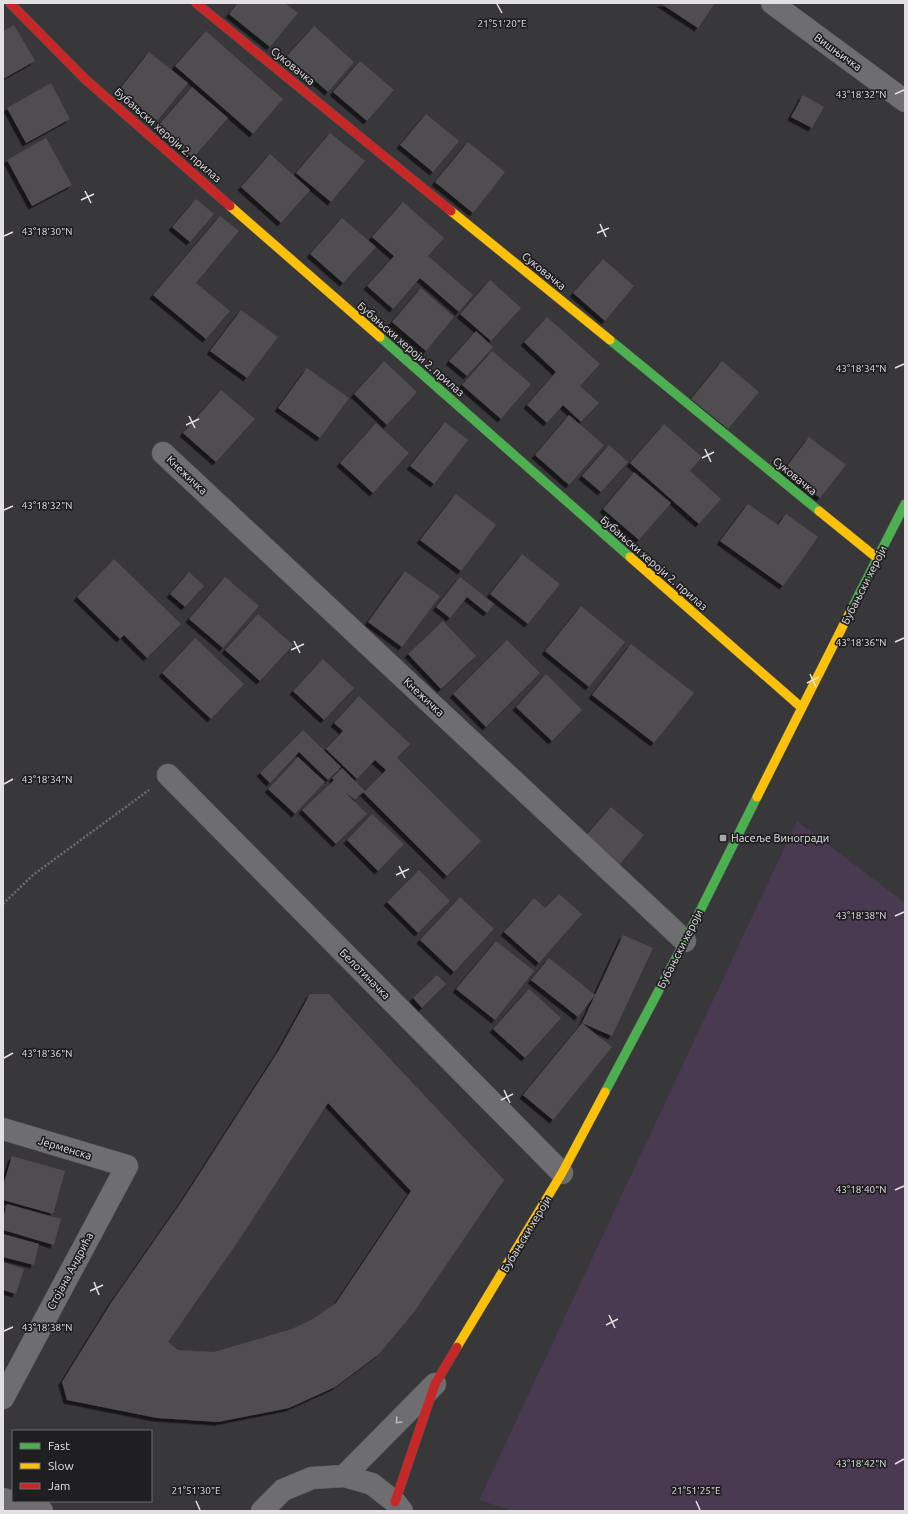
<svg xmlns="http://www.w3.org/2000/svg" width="908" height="1514" viewBox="0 0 908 1514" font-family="Ubuntu,sans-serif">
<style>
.green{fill:#493a52}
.building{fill:#4f4e50;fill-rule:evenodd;filter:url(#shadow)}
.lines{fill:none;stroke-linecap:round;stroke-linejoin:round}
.street-casing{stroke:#575657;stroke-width:23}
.fast-casing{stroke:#575657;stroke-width:10}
.slow-casing{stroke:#575657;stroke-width:10}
.jam-casing{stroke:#575657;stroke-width:10}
.path{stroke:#6e6d6f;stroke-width:2.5;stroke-dasharray:2 2;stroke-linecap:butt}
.street{stroke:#6e6d6f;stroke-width:22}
.fast{stroke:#4caf50;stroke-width:9}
.slow{stroke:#ffc107;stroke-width:9}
.jam{stroke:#c62828;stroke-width:9}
.oneway{stroke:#b9b8ba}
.ticks{fill:none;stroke:#e2e0e3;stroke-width:1.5}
.poi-dot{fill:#a6a5a8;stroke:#1f1e20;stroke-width:1.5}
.labels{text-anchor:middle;stroke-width:3.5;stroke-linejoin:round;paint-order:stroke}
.street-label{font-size:11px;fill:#e2e0e3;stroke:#1f1e20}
.poi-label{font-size:11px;fill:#e2e0e3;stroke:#1f1e20;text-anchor:start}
.ticks-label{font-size:10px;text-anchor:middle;fill:#e2e0e3;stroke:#1f1e20;stroke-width:3.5;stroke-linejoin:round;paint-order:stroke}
</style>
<defs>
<filter id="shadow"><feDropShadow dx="-3.5" dy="3.5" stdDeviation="0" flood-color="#0009"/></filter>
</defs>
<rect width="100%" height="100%" fill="#383739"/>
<!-- green -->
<path class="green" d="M797,821L905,903V1511H513L479,1500Z"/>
<!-- building -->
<path class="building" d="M238,3H285L298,13L270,47L229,14Z
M660,3H715L698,28Z
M14,25L35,61L3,79V31Z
M314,26L354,62L328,92L287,56Z
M206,31L283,99L253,134L175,66Z
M149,52L188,83L157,121L118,91Z
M360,61L394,90L367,121L333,92Z
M51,83L70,119L26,143L7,108Z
M192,87L228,118L193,158L157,127Z
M803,95L824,107L812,128L791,117Z
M426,114L459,141L433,172L400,145Z
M330,133L365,161L331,202L296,173Z
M46,138L72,185L32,206L7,160Z
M468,142L505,172L473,213L435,182Z
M270,154L310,190L281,223L241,187Z
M196,199L214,214L190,242L172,227Z
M403,202L444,238L428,256L473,295L459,312L420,278L393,309L367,286L394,256L372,237Z
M220,216L239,231L196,283L230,311L206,339L153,295Z
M342,218L376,247L343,283L310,254Z
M603,259L634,286L605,321L573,293Z
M490,280L521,308L491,341L460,314Z
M421,288L454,317L426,351L392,322Z
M241,310L278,337L247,378L210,351Z
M547,317L600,364L580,386L599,403L581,422L563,405L547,423L527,405L556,372L524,342Z
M476,331L493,347L467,376L449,361Z
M492,351L531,384L501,419L462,385Z
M384,361L417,392L387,425L354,394Z
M722,361L759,392L728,429L691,399Z
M307,368L349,398L320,438L278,408Z
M221,390L255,419L216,462L183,433Z
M569,415L604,445L569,485L535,455Z
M445,422L468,440L434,484L410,466Z
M376,423L409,453L373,493L340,463Z
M664,424L702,457L690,471L721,499L699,524L630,463Z
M809,437L846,465L820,498L784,470Z
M609,445L628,462L601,492L582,476Z
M634,472L671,503L639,540L603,509Z
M456,494L496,525L461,571L420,540Z
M748,504L778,525L786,514L818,537L783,586L720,541Z
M522,554L560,584L528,624L490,594Z
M114,559L181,624L147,658L124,635L120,639L77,597Z
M405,571L440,596L402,647L368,622Z
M189,572L204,586L185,607L170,594Z
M225,577L259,606L223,648L189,619Z
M460,577L494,604L487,613L467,597L450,618L436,607Z
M581,606L625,642L589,687L545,651Z
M258,614L293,645L260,681L225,650Z
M443,621L476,656L441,689L408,654Z
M195,638L244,684L211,719L162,673Z
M507,640L540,673L486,727L453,694Z
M631,644L694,693L654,743L592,695Z
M323,659L354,688L324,720L293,691Z
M546,674L582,710L552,741L516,707Z
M359,696L410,744L397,758L481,841L447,876L363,792L355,800L344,791L367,814L336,844L302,810L334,780L332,778L342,768L365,791L386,770L375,760L357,779L326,749L343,731L334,723Z
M303,730L341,767L328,780L299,752L270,783L260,773Z
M298,757L325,782L295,814L268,789Z
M611,807L644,835L616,869L582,840Z
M372,814L404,844L378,871L347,840Z
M419,870L450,901L418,933L387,902Z
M559,894L582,914L539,963L504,932L534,898L545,908Z
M460,897L494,929L454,972L420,940Z
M623,935L653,948L612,1036L582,1023Z
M496,941L534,971L495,1020L456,989Z
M549,958L595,995L578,1017L531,980Z
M437,975L446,984L422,1008L413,998Z
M529,989L561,1018L525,1058L493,1029Z
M310,994H329L504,1180L414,1312L379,1354L335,1387L289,1408L218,1422L157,1418L67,1400L62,1382L111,1303L182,1201L279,1050ZM328,1103L411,1191L336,1303L313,1319L292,1329L214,1352L178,1350L168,1342L239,1240Z
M582,1023L612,1047L553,1120L523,1095Z
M12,1156L65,1171L53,1214L3,1200V1186Z
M7,1204L61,1219L54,1245L3,1230V1218Z
M3,1234L39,1244L34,1265L3,1257Z
M3,1262L24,1269L16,1294L3,1290Z"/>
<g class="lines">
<defs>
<path id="street" d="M772,3L905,101
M163,453L685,941
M168,775L562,1173
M3,1129L127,1166L3,1398
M344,1476L435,1384
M3,1499L42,1511
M262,1511L283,1490L312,1478L344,1476L372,1484L395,1502L402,1511"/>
<path id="fast" d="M380,337L630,557
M610,340L819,511
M851,610L905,504
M605,1092L685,941L757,797"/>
<path id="slow" d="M230,206L380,337
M451,211L610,340
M819,511L877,558
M630,557L802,708
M757,797L851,610
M457,1347L562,1173L605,1092"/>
<path id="jam" d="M10,3L85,79L230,206
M196,3L451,211
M395,1502L435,1384L457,1347"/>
</defs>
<!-- street casing -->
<use href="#street" class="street-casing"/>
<!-- fast casing -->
<use href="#fast" class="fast-casing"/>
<!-- slow casing -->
<use href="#slow" class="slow-casing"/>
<!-- jam casing -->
<use href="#jam" class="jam-casing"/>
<!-- path -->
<path class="path" d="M3,904L33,875L149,790"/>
<!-- street -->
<use href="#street" class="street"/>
<!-- fast -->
<use href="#fast" class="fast"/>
<!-- slow -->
<use href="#slow" class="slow"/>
<!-- jam -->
<use href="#jam" class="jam"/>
</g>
<!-- one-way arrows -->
<defs><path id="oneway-chevron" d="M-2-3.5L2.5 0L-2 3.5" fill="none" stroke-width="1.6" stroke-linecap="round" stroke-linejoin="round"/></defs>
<use class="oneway" href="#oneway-chevron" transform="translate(398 1421) rotate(134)"/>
<!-- ticks -->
<path class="ticks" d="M497,4L502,13M895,94L904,90M85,191L91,203M81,200L94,194M600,224L606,237M597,233L609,228M4,236L13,232M895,368L904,364M189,416L195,428M186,425L199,419M705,449L711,462M702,458L714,452M4,510L13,506M294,641L300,653M895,642L904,638M291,650L304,644M810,674L816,687M807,683L819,677M4,784L13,779M399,866L405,878M396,875L409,869M895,916L904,912M4,1058L13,1053M504,1090L510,1103M501,1100L513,1094M895,1190L904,1186M94,1282L99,1295M90,1291L103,1285M609,1315L615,1328M606,1325L618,1319M4,1331L13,1327M895,1464L904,1459M196,1501L200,1510M696,1501L700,1510"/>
<!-- markers -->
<rect class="poi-dot" x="719" y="834" width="8" height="8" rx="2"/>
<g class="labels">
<!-- street labels -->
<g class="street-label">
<text transform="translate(838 52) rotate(36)" y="4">Вишњичка</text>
<text transform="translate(293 66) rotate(39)" y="4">Суковачка</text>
<text transform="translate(168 135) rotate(41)" y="4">Бубањски хероји 2. прилаз</text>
<text transform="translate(544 271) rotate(39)" y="4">Суковачка</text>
<text transform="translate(411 349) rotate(41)" y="4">Бубањски хероји 2. прилаз</text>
<text transform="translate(187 475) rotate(43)" y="4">Кнежичка</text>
<text transform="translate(795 476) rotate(39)" y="4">Суковачка</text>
<text transform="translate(654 563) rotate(41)" y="4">Бубањски хероји 2. прилаз</text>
<text transform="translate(864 585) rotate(-63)" y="4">Бубањски хероји</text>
<text transform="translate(424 697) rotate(43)" y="4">Кнежичка</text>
<text transform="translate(680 949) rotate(-63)" y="4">Бубањски хероји</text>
<text transform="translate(365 974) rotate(45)" y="4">Белотиначка</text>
<text transform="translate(65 1148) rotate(17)" y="4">Јерменска</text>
<text transform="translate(526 1234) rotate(-59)" y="4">Бубањски хероји</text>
<text transform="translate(70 1271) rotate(-62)" y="4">Стојана Андрића</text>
</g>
<!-- poi labels -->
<g class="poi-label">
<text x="731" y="842">Насеље Виногради</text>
</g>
</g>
<g class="ticks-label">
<text x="502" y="27">21°51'20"E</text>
<text x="861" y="98">43°18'32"N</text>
<text x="47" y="235">43°18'30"N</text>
<text x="861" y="372">43°18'34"N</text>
<text x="47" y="509">43°18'32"N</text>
<text x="861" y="646">43°18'36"N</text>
<text x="47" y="783">43°18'34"N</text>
<text x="861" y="919">43°18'38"N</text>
<text x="47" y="1057">43°18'36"N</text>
<text x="861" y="1193">43°18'40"N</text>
<text x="47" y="1331">43°18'38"N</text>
<text x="861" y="1467">43°18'42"N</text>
<text x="196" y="1494">21°51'30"E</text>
<text x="696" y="1494">21°51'25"E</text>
</g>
<!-- border -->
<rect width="908" height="1514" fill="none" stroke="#e2e0e3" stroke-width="8"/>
<!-- legend -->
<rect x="12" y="1430" width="140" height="72" fill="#1f1e20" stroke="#6d6c6e"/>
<rect x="20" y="1443" width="20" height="6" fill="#4caf50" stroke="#6d6c6e"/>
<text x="48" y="1450" font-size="12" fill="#e2e0e3">Fast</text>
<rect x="20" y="1463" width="20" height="6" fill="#ffc107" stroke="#6d6c6e"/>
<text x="48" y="1470" font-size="12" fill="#e2e0e3">Slow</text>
<rect x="20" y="1483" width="20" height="6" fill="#c62828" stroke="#6d6c6e"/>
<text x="48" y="1490" font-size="12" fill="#e2e0e3">Jam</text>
</svg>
